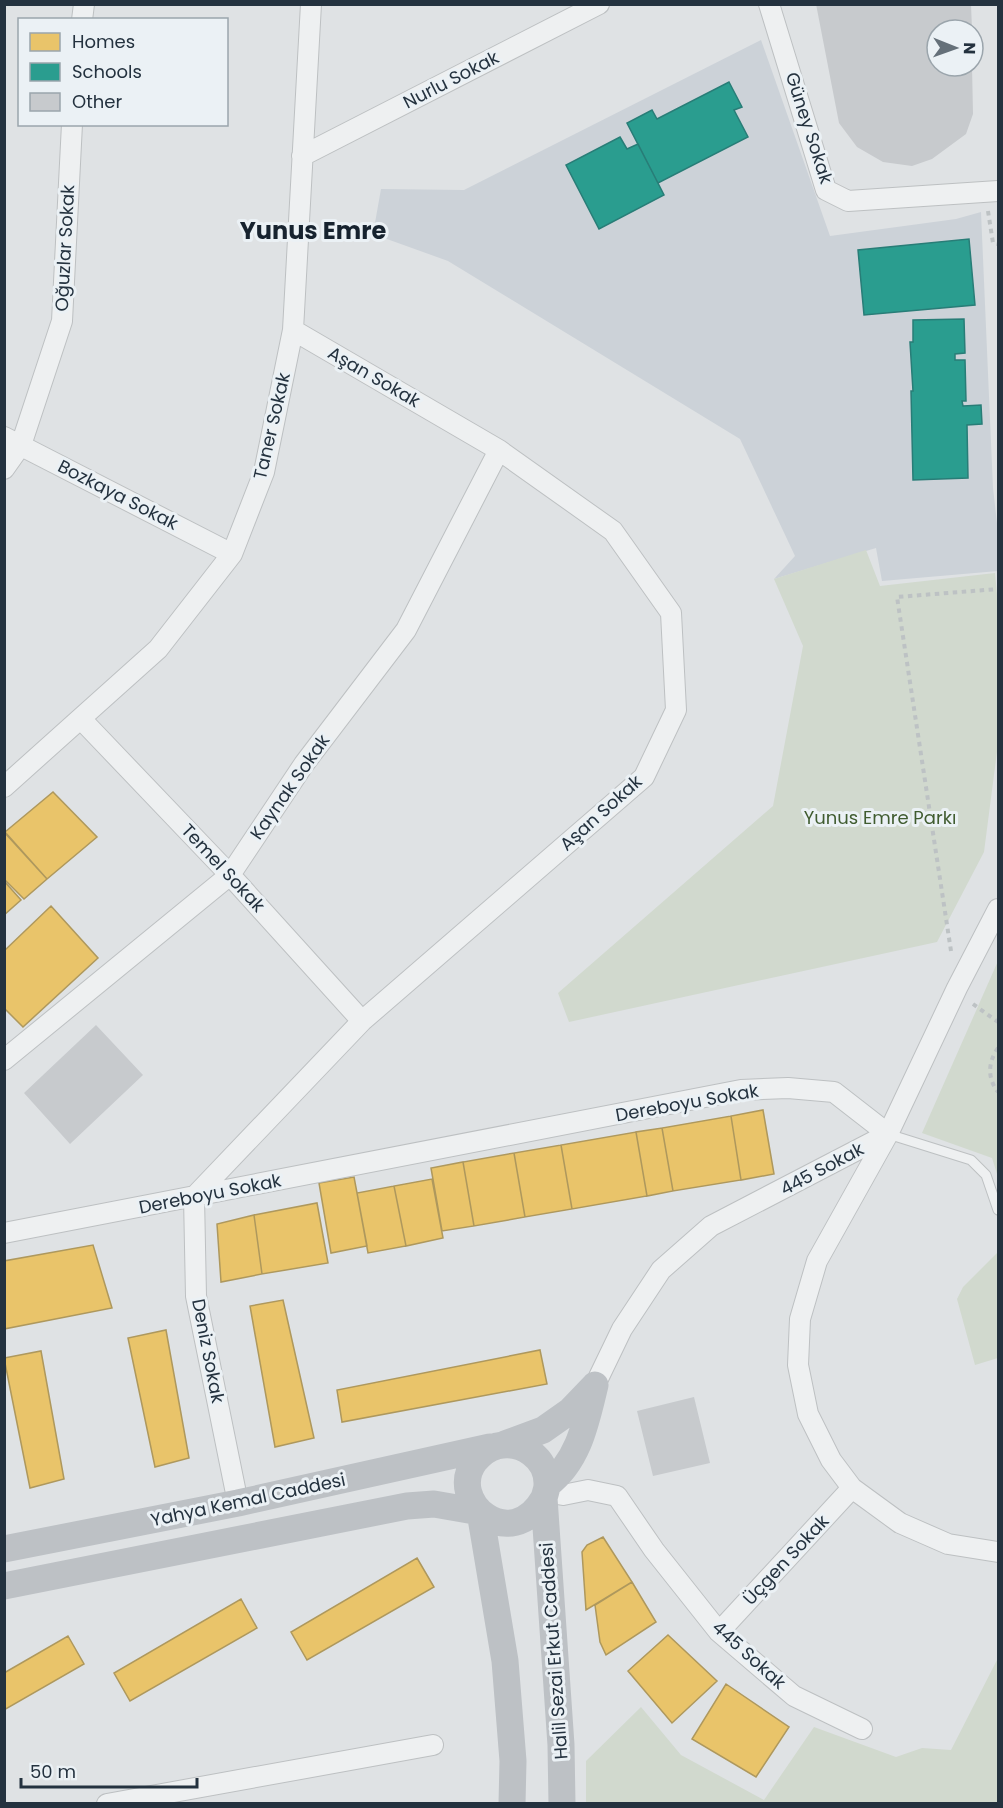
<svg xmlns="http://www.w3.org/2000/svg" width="1003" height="1808" viewBox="0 0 1003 1808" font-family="Poppins,sans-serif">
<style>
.built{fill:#ccd2d8}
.green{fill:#d1d9ce}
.homes{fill:#e9c46a;stroke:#ae985d;stroke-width:1.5}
.schools{fill:#2a9d8f;stroke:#287d77;stroke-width:1.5}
.building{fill:#c7cacd}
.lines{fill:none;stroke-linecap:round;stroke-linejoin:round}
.service-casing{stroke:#bdc0c2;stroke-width:11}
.minor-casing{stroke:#bdc0c2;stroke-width:22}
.path{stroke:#bdc2c4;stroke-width:4;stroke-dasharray:4.5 4.5;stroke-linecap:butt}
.service{stroke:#eef0f1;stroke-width:9}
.minor{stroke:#eef0f1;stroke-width:20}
.secondary{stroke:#bdc1c5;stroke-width:27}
.labels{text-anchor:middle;stroke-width:6;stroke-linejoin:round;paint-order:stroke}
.street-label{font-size:18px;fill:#24323f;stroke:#ebf1f5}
.park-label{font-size:18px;fill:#405c30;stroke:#ebf1f5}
.district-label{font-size:24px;font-weight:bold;fill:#17232f;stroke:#ebf1f5}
</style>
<rect width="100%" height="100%" fill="#dfe2e4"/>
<!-- built -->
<path class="built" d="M761,40L830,236L956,219L981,212L993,488L998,532V571L882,581L876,548L774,579L795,556L740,439L448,261L373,234L381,189L464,190Z"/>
<!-- green -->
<path class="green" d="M866,550L880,586L995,573L998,605V744L984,852L937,942L569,1022L558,993L773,806L803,646L774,579Z
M998,961V1177L992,1158L922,1133Z
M998,1252V1358L975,1365L957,1299L963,1287Z
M998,1658V1803H586V1761L641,1707L681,1755L764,1800L814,1727L896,1757L922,1748L951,1750Z"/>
<!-- homes -->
<path class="homes" d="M53,792L97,837L47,879L5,832Z
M4,832L47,879L24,899L4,879Z
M4,881L21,900L4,915Z
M51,906L98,958L23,1027L4,1008V951Z
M763,1110L774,1174L741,1180L731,1116Z
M731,1116L741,1180L673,1191L662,1128Z
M662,1128L673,1191L647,1196L636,1132Z
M636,1132L647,1196L572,1209L561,1145Z
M561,1145L572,1209L525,1217L514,1153Z
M514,1153L525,1217L474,1226L463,1162Z
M463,1162L474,1226L442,1231L431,1168Z
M354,1177L367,1246L331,1253L319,1183Z
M432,1179L443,1238L406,1246L394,1186Z
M394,1186L406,1246L368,1253L357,1193Z
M317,1203L328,1263L262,1274L254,1215Z
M254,1215L262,1274L221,1282L217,1224Z
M93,1245L112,1308L4,1329V1261Z
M283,1300L314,1438L275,1447L250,1306Z
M166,1330L189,1458L155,1467L128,1338Z
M540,1350L547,1384L342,1422L337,1390Z
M41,1351L64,1479L30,1488L4,1358Z
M603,1537L632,1582L586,1610L582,1552L587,1545Z
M417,1558L434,1587L307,1660L291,1632Z
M632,1582L656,1622L606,1655L600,1642L595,1605Z
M241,1599L257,1628L130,1701L114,1673Z
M668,1635L717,1681L672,1723L628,1671Z
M68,1636L84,1664L4,1710V1673Z
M726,1684L789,1727L756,1777L692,1739Z"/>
<!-- schools -->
<path class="schools" d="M729,82L742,107L734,110L748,137L658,183L627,123L652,110L657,119Z
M620,137L627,149L638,144L664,195L599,229L566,165Z
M969,239L975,305L864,315L858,250Z
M964,319L965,353L955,354V360H965L966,401H962L963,406L981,405L982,424L967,425L968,478L913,480L911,391H913L910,342H913V320Z"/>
<!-- building -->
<path class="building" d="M816,4H971L972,30H937V66H972L973,114L966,134L932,159L912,166L883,162L857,147L839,123Z
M96,1025L143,1075L70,1144L24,1093Z
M694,1397L710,1463L653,1476L637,1411Z"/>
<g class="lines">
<defs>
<path id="service" d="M888,1134L971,1160L986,1175L998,1210"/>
<path id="minor" d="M769,4L826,190L848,201L998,191
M82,20L84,4
M302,156L599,4
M4,437L232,554
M4,469L21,445L62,321L72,124
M81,719L230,875L362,1021
M4,787L158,649L232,554L264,472L293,330L311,4
M998,909L957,988L888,1134L817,1261L800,1319L798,1365L808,1414L831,1460L852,1488L900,1523L948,1544L998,1552
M4,1060L230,875L304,764L406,630L499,450
M4,1233L741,1090L788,1088L834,1092L888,1134
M595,1385L622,1329L661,1270L711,1226L888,1134
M545,1492L563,1495L588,1490L617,1496L654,1550L719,1632L794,1696L862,1729
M238,1503L196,1296L194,1197L362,1021L644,777L676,710L671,613L613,531L499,450L293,330
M719,1632L852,1488
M107,1804L433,1745"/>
</defs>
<!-- service casing -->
<use href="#service" class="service-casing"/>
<!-- minor casing -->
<use href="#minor" class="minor-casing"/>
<!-- path -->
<path class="path" d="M988,211L993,243L998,244
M951,951L897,597L998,589
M973,1004L998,1022
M998,1048C988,1062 987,1078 998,1092"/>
<!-- service -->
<use href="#service" class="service"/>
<!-- minor -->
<use href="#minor" class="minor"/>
<!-- secondary -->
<path class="secondary" d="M505,1444L543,1430L570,1411L594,1386
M547,1485C579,1461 586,1422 595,1385
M544,1498C511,1556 445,1501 475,1461C481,1454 488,1448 497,1446C521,1440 548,1458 547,1485C547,1489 545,1494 544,1498L561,1745L562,1804
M480,1512L505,1661L513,1761L512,1804
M4,1549L238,1503L490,1447
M4,1586L407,1506L434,1504L480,1512"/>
</g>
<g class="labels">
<!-- street labels -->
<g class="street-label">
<text transform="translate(451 80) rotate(-27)" y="6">Nurlu Sokak</text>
<text transform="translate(809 128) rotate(72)" y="6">Güney Sokak</text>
<text transform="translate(65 248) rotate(-87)" y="6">Oğuzlar Sokak</text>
<text transform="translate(374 377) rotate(30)" y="6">Aşan Sokak</text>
<text transform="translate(272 426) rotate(-77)" y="6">Taner Sokak</text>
<text transform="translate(118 495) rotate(27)" y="6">Bozkaya Sokak</text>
<text transform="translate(290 787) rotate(-55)" y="6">Kaynak Sokak</text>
<text transform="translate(601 813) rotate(-42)" y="6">Aşan Sokak</text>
<text transform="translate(223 868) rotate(47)" y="6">Temel Sokak</text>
<text transform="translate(687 1103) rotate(-10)" y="6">Dereboyu Sokak</text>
<text transform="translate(822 1169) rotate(-28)" y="6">445 Sokak</text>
<text transform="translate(210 1194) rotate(-11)" y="6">Dereboyu Sokak</text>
<text transform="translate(208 1351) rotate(79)" y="6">Deniz Sokak</text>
<text transform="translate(248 1500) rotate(-12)" y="6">Yahya Kemal Caddesi</text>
<text transform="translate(786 1560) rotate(-47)" y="6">Üçgen Sokak</text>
<text transform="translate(554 1651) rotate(-94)" y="6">Halil Sezai Erkut Caddesi</text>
<text transform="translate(749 1655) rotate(42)" y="6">445 Sokak</text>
</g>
<!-- park labels -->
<g class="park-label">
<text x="880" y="824">Yunus Emre Parkı</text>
</g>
<!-- district labels -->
<g class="district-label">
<text x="313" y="239">Yunus Emre</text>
</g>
</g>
<!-- border -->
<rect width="1003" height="1808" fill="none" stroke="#24323f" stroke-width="12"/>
<!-- legend -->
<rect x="18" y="18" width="210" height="108" fill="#ebf1f5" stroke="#9ba5ac" stroke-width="1.5"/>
<rect x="30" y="33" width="30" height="18" fill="#e9c46a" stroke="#9ba5ac" stroke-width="1.5"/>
<text x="72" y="48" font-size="18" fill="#24323f">Homes</text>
<rect x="30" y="63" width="30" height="18" fill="#2a9d8f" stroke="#9ba5ac" stroke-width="1.5"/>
<text x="72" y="78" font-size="18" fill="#24323f">Schools</text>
<rect x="30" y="93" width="30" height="18" fill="#c7cacd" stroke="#9ba5ac" stroke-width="1.5"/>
<text x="72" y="108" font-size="18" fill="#24323f">Other</text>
<!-- north arrow -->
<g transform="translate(955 48) rotate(91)"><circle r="28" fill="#ebf1f5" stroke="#9ba5ac" stroke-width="1.5"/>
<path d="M0-4.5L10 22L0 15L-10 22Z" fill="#657079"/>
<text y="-9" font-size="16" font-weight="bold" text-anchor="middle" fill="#24323f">N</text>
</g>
<!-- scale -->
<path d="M21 1778v9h176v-9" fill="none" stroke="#24323f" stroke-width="3"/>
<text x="30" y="1778" font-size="18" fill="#24323f" stroke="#ebf1f5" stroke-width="4.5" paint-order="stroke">50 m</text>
</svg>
